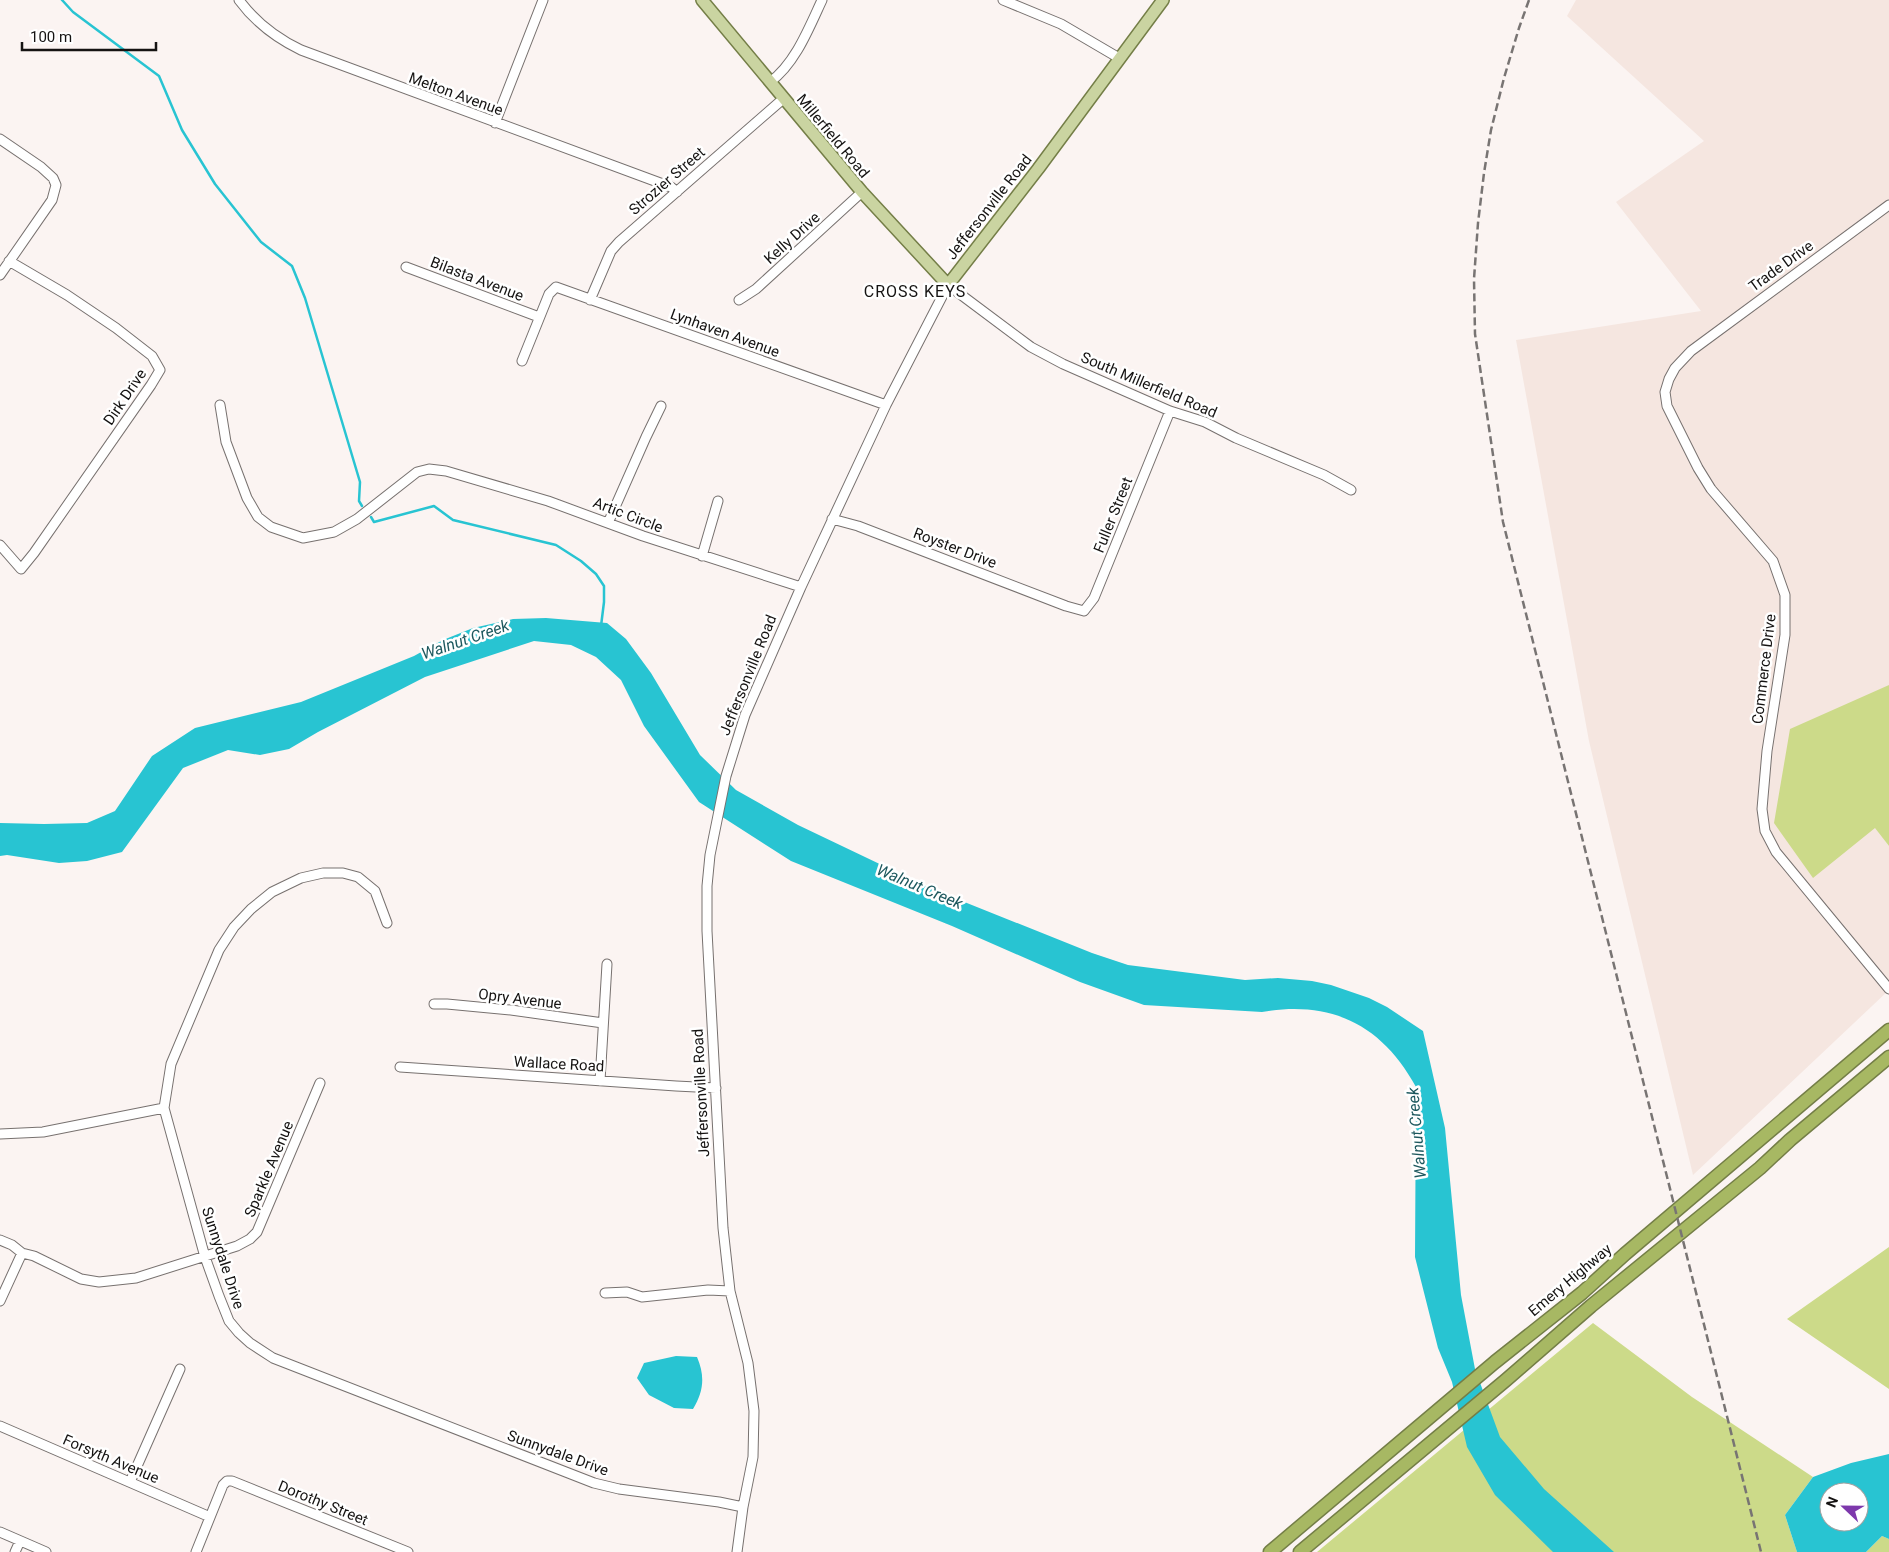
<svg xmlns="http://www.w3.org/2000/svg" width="1889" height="1552" viewBox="0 0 1889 1552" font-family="Roboto,sans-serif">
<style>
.built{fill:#f5e6e0}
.green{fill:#ccda89}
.water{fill:#28c4d2;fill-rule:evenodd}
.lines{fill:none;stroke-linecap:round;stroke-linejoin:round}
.stream{stroke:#28c4d2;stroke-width:2.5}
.minor-casing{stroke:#77716f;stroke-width:11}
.major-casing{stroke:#747e47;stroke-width:14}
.highway-casing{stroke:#747e47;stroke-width:15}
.minor{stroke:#fff;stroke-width:9}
.major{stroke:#cad4a1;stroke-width:11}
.highway{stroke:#a7b863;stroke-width:12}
.rail{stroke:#787473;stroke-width:2.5;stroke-dasharray:8 4;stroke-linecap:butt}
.labels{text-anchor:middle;stroke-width:5;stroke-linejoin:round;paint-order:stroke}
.street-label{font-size:15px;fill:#151312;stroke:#fff}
.neighbourhood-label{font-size:16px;letter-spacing:1px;fill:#151312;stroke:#fff}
.water-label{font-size:16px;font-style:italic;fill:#1d585e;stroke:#fff}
</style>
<rect width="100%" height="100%" fill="#fbf4f2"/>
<!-- built -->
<path class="built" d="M1576,0H1889V685L1887,687L1876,828L1889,846V990L1693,1175L1589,741L1516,340L1701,311L1616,202L1704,141L1567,16Z"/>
<!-- green -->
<path class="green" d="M1889,685V846L1875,828L1813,878L1774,823L1790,729Z
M1889,1247V1389L1787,1319Z
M1593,1323L1692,1397L1813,1477L1785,1515L1797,1552H1317Z
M1882,1536L1889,1539V1552H1866Z"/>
<!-- water -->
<path class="water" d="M546,618L607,623L626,639L651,673L700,755L736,790L798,825L932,889L1092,953L1128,965L1245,980L1278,978L1312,981L1331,985L1369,998L1387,1007L1423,1031L1445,1128L1461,1295L1475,1369L1500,1437L1544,1489L1614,1552H1553L1495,1495L1467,1447L1452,1382L1438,1348L1415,1257L1416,1087C1382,1025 1332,1000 1262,1012L1144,1005L1080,982L952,926L791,861L699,802L644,726L621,680L596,657L571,645L534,641L425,677L318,732L289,749L260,755L228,750L183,768L122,852L87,861L59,863L7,855L0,856V823L44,824L87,823L115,811L152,756L195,728L301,702L414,656L443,640L473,628L513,619Z
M676,1356L697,1357C705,1376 704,1391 693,1409L674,1408L649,1395L637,1378L644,1363Z
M1889,1454V1539L1882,1536L1866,1552H1797L1785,1515L1813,1477L1851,1463ZM1829,1492H1859V1522H1829Z"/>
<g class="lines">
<!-- stream -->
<path class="stream" d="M62,0L73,12L159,76L182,130L215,184L261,242L292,266L305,298L360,482L359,501L362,506
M371,517L374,522L434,506L453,520L556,545L581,561L596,574L604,586V602L601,626"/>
<defs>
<path id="minor" d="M239,0C256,23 276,38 301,50L671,187L677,192
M1003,0L1061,24L1119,58
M770,82C795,64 809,28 822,0
M495,123L543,0
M0,139L41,167L53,178L56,185L52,200L0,275
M1889,205L1691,351L1675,368L1669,379L1665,392L1667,406L1698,468L1711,489L1773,561L1785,595V635L1767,751L1762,809L1765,831L1776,852L1889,989
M406,267L539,317
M590,300L611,251L619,242L783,99
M739,300L756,289L862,192
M522,361L549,294L556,287L886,405
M220,405L226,442L247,498L258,517L271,527L303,538L334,532L357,519L417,472L429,469L446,471L548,501L643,536L801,587
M832,519L858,526L1066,606L1084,611L1094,598L1170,411
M608,523L646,437L661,406
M0,545L21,569L34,553L151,385L160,370L152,356L116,328L67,295L9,261
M702,556L718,501
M387,923L375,891L358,877L343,873H323L301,878L272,892L251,909L234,927L219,950L171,1064L164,1108L205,1257L219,1296L229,1321L239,1333L250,1343L273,1358L594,1483L619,1489L719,1502L743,1507
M434,1004H447L511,1010L603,1023
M400,1067L676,1086L716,1088
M600,1081L607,964
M0,1134L43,1132L164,1108
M0,1240L12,1245L22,1253L34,1256L81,1279L99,1282L136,1278L237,1246L250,1239L257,1232L320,1083
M605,1293L627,1292L642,1297L708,1290L730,1291
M0,1301L22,1253
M0,1426L210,1517
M130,1482L180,1369
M0,1532L46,1552
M15,1552L20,1541
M196,1552L223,1485L227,1481H232L408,1552
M737,1552L743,1507L753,1457L754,1411L748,1363L730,1291L723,1228L707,931V886L710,855L726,776L745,715L801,587L886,405L948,285L1031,347L1063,364L1170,411L1205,422L1236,438L1324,475L1351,490"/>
<path id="major" d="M702,0L862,192L948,285L1038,169L1163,0"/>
<path id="highway" d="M1270,1552L1495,1362L1582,1293L1625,1254L1889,1030
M1300,1552L1506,1380L1591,1306L1760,1168L1790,1140L1889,1057"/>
</defs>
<!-- minor casing -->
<use href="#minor" class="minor-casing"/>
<!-- major casing -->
<use href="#major" class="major-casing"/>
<!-- highway casing -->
<use href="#highway" class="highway-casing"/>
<!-- minor -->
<use href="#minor" class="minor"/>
<!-- major -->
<use href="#major" class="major"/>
<!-- highway -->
<use href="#highway" class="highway"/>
<!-- rail -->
<path class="rail" d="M1529,0L1519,28L1504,78L1491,130L1484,173L1478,223L1474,279L1475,334L1503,522L1761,1552"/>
</g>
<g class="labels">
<!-- street labels -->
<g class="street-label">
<text transform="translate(456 94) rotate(20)" y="5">Melton Avenue</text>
<text transform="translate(833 136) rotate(50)" y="5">Millerfield Road</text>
<text transform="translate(667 181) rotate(-41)" y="5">Strozier Street</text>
<text transform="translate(989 207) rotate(-52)" y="5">Jeffersonville Road</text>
<text transform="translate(792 238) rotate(-42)" y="5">Kelly Drive</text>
<text transform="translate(1781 266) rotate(-36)" y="5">Trade Drive</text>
<text transform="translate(477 279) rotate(21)" y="5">Bilasta Avenue</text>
<text transform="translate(725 333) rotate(20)" y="5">Lynhaven Avenue</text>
<text transform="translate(1149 385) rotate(23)" y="5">South Millerfield Road</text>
<text transform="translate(125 397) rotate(-56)" y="5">Dirk Drive</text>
<text transform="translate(628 515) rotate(21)" y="5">Artic Circle</text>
<text transform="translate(1113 515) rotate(-68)" y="5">Fuller Street</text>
<text transform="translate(955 548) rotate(21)" y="5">Royster Drive</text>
<text transform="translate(1764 669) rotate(-83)" y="5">Commerce Drive</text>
<text transform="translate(748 675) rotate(-68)" y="5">Jeffersonville Road</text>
<text transform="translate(520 999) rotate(7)" y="5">Opry Avenue</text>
<text transform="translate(559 1064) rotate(3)" y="5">Wallace Road</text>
<text transform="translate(701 1093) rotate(-93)" y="5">Jeffersonville Road</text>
<text transform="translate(269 1169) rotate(-67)" y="5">Sparkle Avenue</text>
<text transform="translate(223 1258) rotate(72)" y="5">Sunnydale Drive</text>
<text transform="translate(1570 1280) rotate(-40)" y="5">Emery Highway</text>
<text transform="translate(558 1453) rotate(20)" y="5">Sunnydale Drive</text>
<text transform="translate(111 1459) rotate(23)" y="5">Forsyth Avenue</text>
<text transform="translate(323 1503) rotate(22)" y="5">Dorothy Street</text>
</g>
<!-- neighbourhood labels -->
<g class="neighbourhood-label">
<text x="915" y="297">CROSS KEYS</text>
</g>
<!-- water labels -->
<g class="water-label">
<text transform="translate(465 639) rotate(-19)" y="6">Walnut Creek</text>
<text transform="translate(920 886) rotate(23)" y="6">Walnut Creek</text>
<text transform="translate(1416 1133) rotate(-95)" y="6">Walnut Creek</text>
</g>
</g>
<!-- north arrow -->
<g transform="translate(1844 1507) rotate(292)"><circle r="24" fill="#ffffff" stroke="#a1a1a0"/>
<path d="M0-4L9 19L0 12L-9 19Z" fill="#7d38ac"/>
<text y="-8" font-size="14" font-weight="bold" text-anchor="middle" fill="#151312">N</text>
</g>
<!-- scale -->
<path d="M22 42v8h134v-8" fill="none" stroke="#151312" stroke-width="2.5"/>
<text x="30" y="42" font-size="15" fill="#151312" stroke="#ffffff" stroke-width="4" paint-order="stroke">100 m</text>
</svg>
